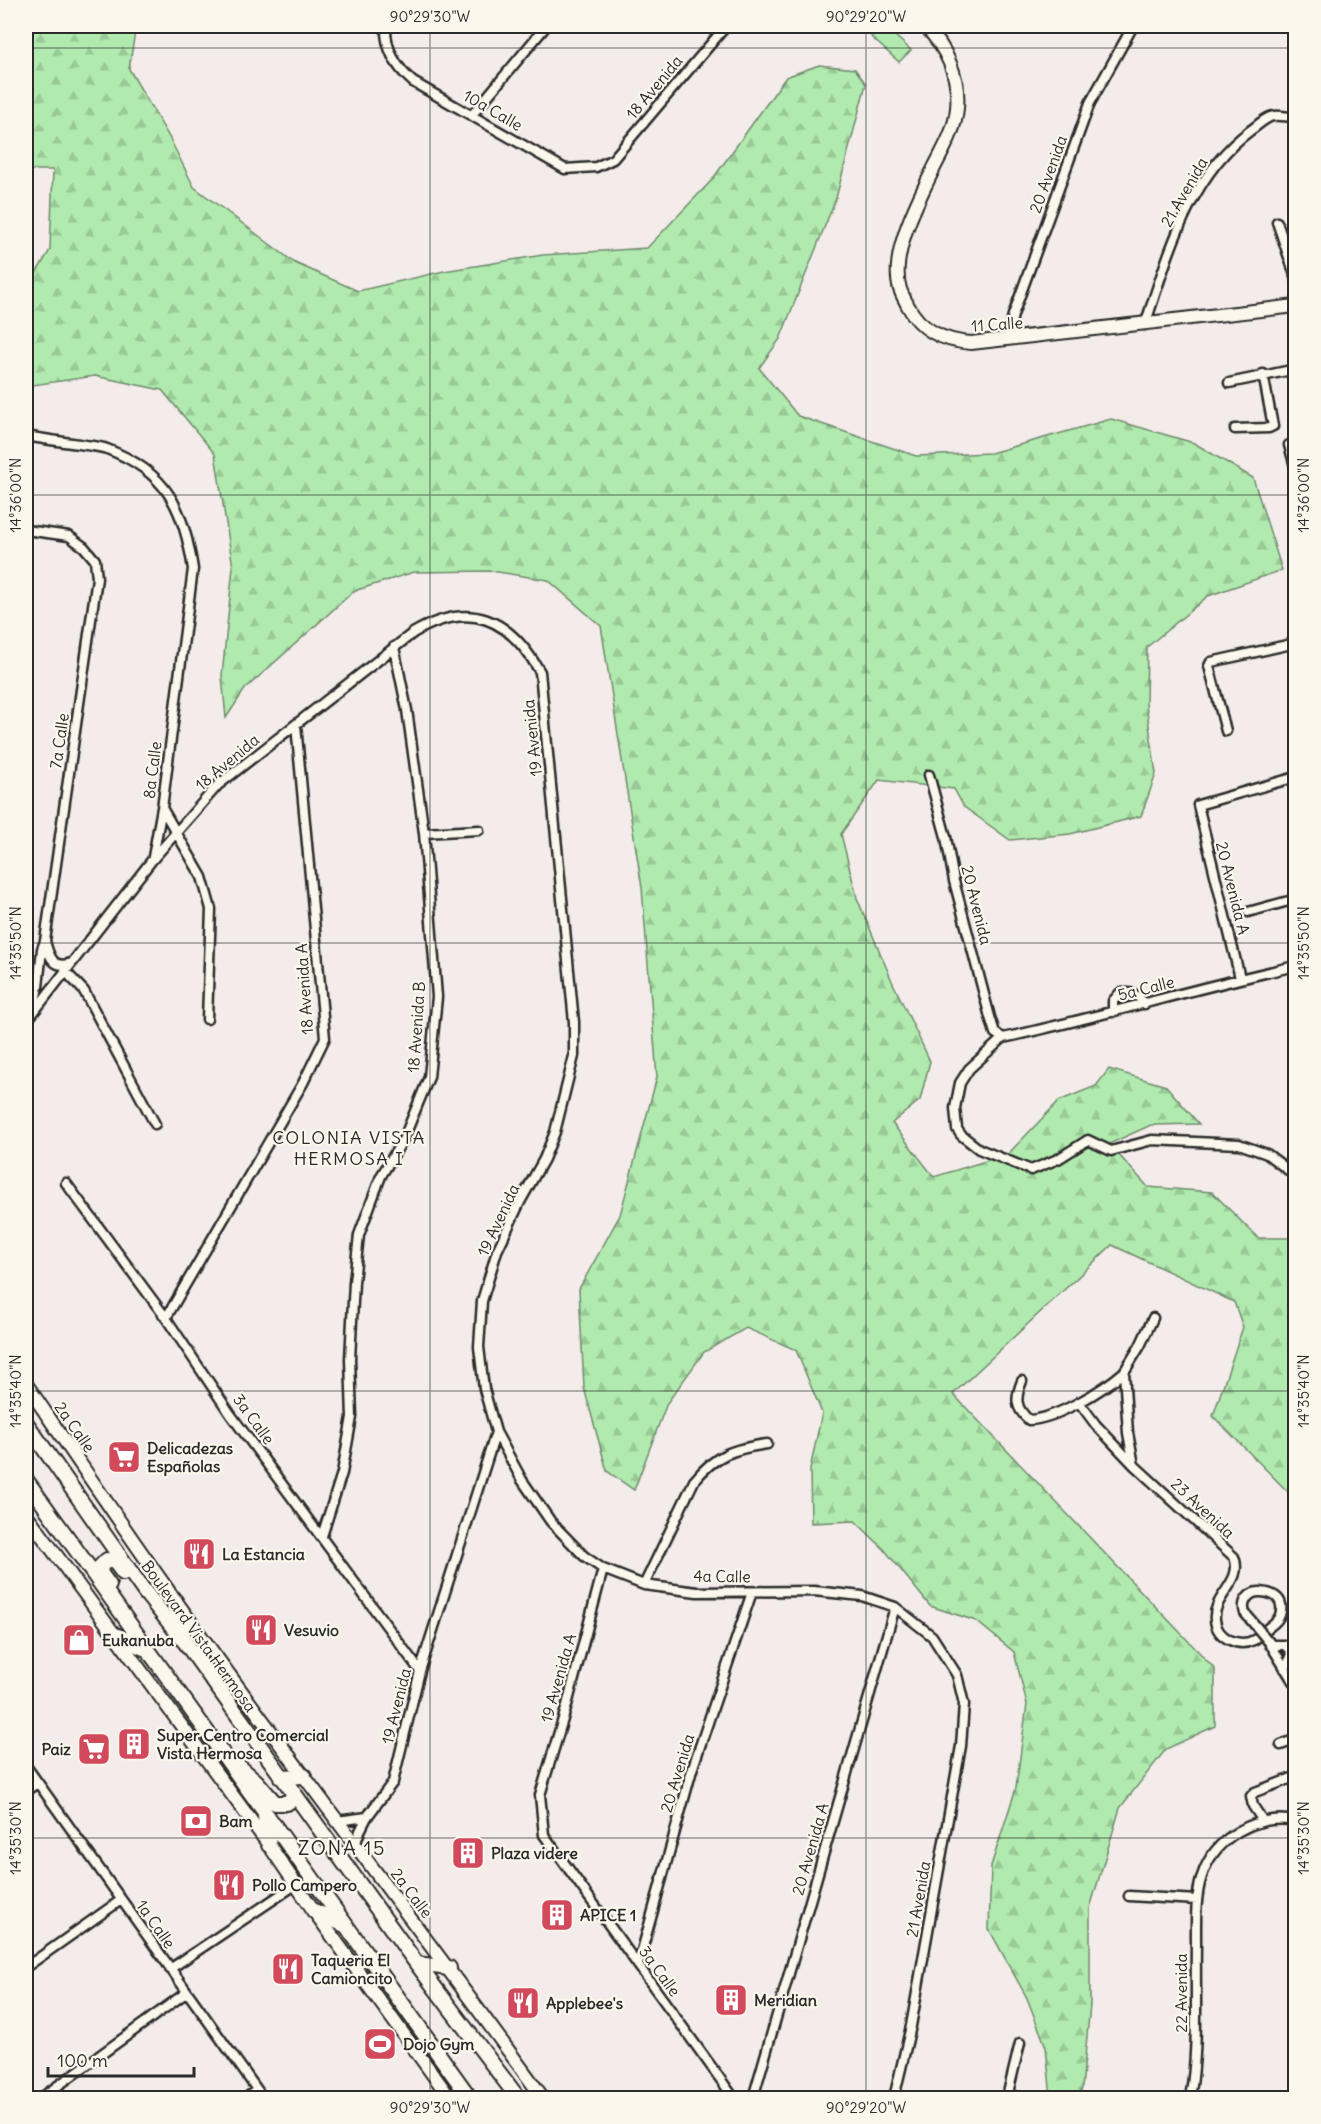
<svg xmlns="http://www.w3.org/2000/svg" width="1321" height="2124" viewBox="0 0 1321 2124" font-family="Delius,sans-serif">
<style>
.forest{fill:url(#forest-firs);stroke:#6e8a6c;stroke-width:1.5}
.green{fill:#b1eaae;stroke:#6e8a6c;stroke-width:1.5}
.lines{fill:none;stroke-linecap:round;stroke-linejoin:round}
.street-casing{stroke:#2b2b2b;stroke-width:13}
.secondary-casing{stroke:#2b2b2b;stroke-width:16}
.primary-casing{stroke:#2b2b2b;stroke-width:18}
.street{stroke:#fbf7ec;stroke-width:8}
.secondary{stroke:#fbf7ec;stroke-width:12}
.primary{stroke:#fbf7ec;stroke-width:14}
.street-bridge-casing{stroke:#2b2b2b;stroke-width:13;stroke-linecap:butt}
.street-bridge{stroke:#fbf7ec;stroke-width:8}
.ticks{fill:none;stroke:#2b2b2b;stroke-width:1.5;stroke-opacity:0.45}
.labels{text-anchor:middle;stroke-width:4.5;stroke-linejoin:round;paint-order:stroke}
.street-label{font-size:16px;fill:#2b2b2b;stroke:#fbf7ec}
.poi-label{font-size:16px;font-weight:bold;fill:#2b2b2b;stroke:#fbf7ec;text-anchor:start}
.neighbourhood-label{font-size:18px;letter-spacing:1.5px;fill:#2b2b2b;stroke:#fbf7ec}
.quarter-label{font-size:20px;letter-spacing:1.5px;fill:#2b2b2b;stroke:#fbf7ec}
.neatline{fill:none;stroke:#2b2b2b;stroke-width:2}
.ticks-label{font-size:15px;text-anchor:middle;fill:#2b2b2b}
</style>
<defs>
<pattern id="forest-firs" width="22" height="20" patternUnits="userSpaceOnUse" patternTransform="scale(1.5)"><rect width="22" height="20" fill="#b1eaae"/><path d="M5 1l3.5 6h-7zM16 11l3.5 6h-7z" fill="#98c996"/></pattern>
</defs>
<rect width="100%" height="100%" fill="#f4ebeb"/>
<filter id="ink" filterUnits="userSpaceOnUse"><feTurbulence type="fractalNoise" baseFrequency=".0167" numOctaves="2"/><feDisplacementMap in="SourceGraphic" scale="12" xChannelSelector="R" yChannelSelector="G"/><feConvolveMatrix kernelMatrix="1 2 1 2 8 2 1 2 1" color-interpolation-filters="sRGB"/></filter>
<g filter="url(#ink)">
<!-- forest -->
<path class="forest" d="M26,26H136L129,69L169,137L194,187L295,263L358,291L444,271L543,255L647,248L712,180L786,77L819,65L855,69L866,84L836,198L780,339L759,368L798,416L916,456L991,453L1111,419L1194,443L1253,478L1282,570L1208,596L1147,647L1146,704L1156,774L1141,816L1070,834L1010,840L964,807L954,789L879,780L841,834L857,898L892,981L930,1061L920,1100L892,1123L934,1177L1008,1154L1059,1101L1096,1086L1109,1069L1166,1086L1199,1124L1151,1125L1109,1144L1148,1187L1212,1192L1258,1238H1295V1499L1213,1416L1243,1327L1234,1302L1112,1245L953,1394L1215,1669V1726L1166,1749L1120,1808L1090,1908V2005L1082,2088L1079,2098H1051L1046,2047L1027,1998L989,1929L991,1866L1016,1788L1027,1704L1014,1652L976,1621L930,1606L884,1549L855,1521L811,1523L810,1469L822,1413L796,1350L746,1328L704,1352L667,1403L634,1490L607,1471L584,1388L579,1289L620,1215L657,1077L642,888L601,626L548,580L491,571L414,572L354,591L245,689L226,718L222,676L233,567L215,454L162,390L95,376L26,386V290L50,250L53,170H26Z"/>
<!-- green -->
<path class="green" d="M882,26H884L911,50L899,62L871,37Z"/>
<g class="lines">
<defs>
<path id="street" d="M386,26C385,48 396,67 413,82L565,169L596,167L613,159L726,26
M472,115L546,26
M1277,222L1296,278
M1145,325C1168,256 1189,175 1251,130C1257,126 1264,119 1270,117C1276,114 1286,117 1293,117
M1007,340L1013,315L1090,103L1133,26
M1229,383L1296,369
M1235,429L1269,428L1273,426L1263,374
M26,436C44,439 62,442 80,444C89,446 99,446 107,449C168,472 184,510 193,569L162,808L202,877L211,909L207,1019
M1289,445L1296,470
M26,530L69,536L84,547L95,560L97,578L45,941L42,949L38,987L33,1009
M1226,731L1209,666L1211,662L1296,643
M929,775L946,837L954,881L990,1017L995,1033L1003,1038
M424,833L479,830
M153,857L162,808
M1248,912L1296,899
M45,941C49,957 54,971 73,962
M65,971L84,991L155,1124
M1240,978L1198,805L1296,777
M1113,1012V1001L1120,993C1133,992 1137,994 1145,1004
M26,1022L152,860L218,785L413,633C469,600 509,617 540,672L574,1022V1056L555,1132L544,1159L520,1202L497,1251L482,1301L479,1347L484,1389L496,1432L522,1480L551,1522L584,1556L603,1569L644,1585L697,1592L814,1591L862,1596L895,1607L932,1636L957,1675L964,1704L961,1746L911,2026L894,2098
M1003,1038L969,1069L960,1083L955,1108L957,1129L961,1135L979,1149L1031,1170L1058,1159L1088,1140L1111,1151L1152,1140L1239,1144L1267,1154L1296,1176
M1003,1038C1101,1017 1197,987 1296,966
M66,1183L166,1318L231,1415L420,1671
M166,1318L303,1083L325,1038L296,725
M1153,1318L1140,1346L1124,1372L1128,1433L1134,1465L1234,1557C1244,1582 1212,1596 1215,1620C1217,1638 1238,1648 1254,1640C1259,1637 1264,1632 1268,1628C1273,1624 1278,1621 1280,1615C1285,1600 1275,1593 1261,1592C1249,1591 1241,1602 1245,1613
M1022,1381C1015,1398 1015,1408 1029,1420C1057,1419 1103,1390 1124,1372
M1079,1402L1096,1425L1134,1465
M26,1531L33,1525
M322,1536L342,1473L352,1417L350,1359L354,1282L359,1235L381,1176L404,1138L429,1077L437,997L424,833L407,710L394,647
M603,1569L566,1709L540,1795L544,1835L734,2098
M644,1585L694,1481C716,1454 733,1449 767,1444
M1269,1642L1296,1686
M1270,1645H1284L1290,1649L1291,1657L1285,1669
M1281,1745L1296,1739
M26,1766L263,2098
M26,1791L37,1783
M337,1821L367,1817
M1263,1821L1253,1806L1251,1796L1255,1792L1292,1778
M355,1845L360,1831L367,1817L393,1782L420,1671L496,1432
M1129,1896L1197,1900
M638,1965L692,1770L752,1592
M26,1967L121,1900
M170,1969L295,1885
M41,2098L187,1992
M246,2098L257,2090
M753,2098L895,1607
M1018,2098L1008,2093L1020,2043
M1190,2098C1199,2048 1195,1995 1196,1944C1196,1922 1195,1897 1202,1876C1214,1838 1256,1813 1296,1821"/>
<path id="secondary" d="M925,26C946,47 960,77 957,108C955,131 944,148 934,168C919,198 889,255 900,289C902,295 905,300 908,306C921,331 944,341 971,343L1296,306
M26,1384C75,1456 124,1529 175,1600C295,1768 422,1931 543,2098
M26,1514L269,1845L314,1911L450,2098"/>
<path id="primary" d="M26,1423L144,1591L185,1642L417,1964L518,2098
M26,1480L470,2098
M109,1585L101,1574L100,1567L107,1560L115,1562L123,1573
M175,1601L184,1637
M113,1634L144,1648
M235,1763L256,1781L275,1803H287L291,1800L293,1793
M281,1777L304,1776
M265,1816L269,1845
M314,1911L345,1925
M417,1964L449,1968"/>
</defs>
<!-- street casing -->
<use href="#street" class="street-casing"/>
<!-- secondary casing -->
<use href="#secondary" class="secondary-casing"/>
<!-- primary casing -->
<use href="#primary" class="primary-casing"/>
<!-- street -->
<use href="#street" class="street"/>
<!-- secondary -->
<use href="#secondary" class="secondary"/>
<!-- primary -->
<use href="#primary" class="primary"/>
<defs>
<path id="street-bridge" d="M1245,1613L1269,1642"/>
</defs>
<!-- street-bridge casing -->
<use href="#street-bridge" class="street-bridge-casing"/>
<!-- street-bridge -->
<use href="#street-bridge" class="street-bridge"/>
</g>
</g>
<!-- ticks -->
<path class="ticks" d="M430,26V2098M866,26V2098M26,48H1296M26,495H1296M26,943H1296M26,1391H1296M26,1838H1296"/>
<!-- icons -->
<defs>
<symbol id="supermarket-square" viewBox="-11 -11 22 22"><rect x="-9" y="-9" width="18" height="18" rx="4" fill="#d1495b" stroke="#fbf7ec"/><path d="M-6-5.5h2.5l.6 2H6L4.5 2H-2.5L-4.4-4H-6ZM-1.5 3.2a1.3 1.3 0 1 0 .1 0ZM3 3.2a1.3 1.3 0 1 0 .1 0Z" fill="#fff"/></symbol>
<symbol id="restaurant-square" viewBox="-11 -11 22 22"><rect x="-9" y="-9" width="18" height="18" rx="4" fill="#d1495b" stroke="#fbf7ec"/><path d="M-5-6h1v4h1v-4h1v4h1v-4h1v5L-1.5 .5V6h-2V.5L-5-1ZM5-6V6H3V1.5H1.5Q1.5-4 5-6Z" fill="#fff"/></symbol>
<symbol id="shop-square" viewBox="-11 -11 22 22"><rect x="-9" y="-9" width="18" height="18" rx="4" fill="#d1495b" stroke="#fbf7ec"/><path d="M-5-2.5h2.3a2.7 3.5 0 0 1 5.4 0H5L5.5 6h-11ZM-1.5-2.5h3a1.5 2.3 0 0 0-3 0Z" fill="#fff"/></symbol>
<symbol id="building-square" viewBox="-11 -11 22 22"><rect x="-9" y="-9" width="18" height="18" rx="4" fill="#d1495b" stroke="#fbf7ec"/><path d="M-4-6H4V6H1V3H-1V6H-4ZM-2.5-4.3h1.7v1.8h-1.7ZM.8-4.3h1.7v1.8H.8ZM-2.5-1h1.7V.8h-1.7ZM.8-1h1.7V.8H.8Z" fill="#fff"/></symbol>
<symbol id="bank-square" viewBox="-11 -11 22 22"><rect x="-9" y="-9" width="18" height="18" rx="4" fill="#d1495b" stroke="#fbf7ec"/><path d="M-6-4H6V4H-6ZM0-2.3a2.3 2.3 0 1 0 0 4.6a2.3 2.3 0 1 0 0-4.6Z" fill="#fff"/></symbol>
<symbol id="stadium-square" viewBox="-11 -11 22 22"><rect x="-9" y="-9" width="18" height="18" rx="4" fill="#d1495b" stroke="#fbf7ec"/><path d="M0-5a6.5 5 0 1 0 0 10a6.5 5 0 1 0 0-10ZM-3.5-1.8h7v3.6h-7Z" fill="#fff"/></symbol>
</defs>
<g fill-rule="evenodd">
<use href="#supermarket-square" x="105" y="1438" width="38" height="38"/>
<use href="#restaurant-square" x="180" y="1535" width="38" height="38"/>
<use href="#restaurant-square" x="242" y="1611" width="38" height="38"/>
<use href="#shop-square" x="60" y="1621" width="38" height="38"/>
<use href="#building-square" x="115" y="1725" width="38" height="38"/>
<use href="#supermarket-square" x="75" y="1730" width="38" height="38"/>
<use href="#bank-square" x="177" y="1802" width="38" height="38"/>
<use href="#building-square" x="449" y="1834" width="38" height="38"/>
<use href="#restaurant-square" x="210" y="1866" width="38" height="38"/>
<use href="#building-square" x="538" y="1896" width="38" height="38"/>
<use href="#restaurant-square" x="269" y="1950" width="38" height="38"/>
<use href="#building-square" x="712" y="1981" width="38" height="38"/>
<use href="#restaurant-square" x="504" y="1984" width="38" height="38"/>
<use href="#stadium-square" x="361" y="2025" width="38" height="38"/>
</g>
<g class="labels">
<!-- street labels -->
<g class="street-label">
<text transform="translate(654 87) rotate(-50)" y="6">18 Avenida</text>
<text transform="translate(493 110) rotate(30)" y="6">10a Calle</text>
<text transform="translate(1048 174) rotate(-70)" y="6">20 Avenida</text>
<text transform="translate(1184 192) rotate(-60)" y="6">21 Avenida</text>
<text transform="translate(997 324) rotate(-4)" y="6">11 Calle</text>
<text transform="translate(532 738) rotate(-96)" y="6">19 Avenida</text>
<text transform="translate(59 741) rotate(-82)" y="6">7a Calle</text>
<text transform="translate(227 762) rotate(-40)" y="6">18 Avenida</text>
<text transform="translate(152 770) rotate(-83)" y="6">8a Calle</text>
<text transform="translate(1233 888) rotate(76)" y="6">20 Avenida A</text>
<text transform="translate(977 905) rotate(76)" y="6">20 Avenida</text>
<text transform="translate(1146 988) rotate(-14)" y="6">5a Calle</text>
<text transform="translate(304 989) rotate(-94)" y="6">18 Avenida A</text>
<text transform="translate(416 1027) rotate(-86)" y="6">18 Avenida B</text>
<text transform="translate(498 1220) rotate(-65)" y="6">19 Avenida</text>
<text transform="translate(254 1419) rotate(54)" y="6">3a Calle</text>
<text transform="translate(75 1427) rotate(55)" y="6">2a Calle</text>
<text transform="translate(1203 1508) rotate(43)" y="6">23 Avenida</text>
<text transform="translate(722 1576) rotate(1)" y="6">4a Calle</text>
<text transform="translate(199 1636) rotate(54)" y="6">Boulevard Vista Hermosa</text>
<text transform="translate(558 1678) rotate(-74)" y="6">19 Avenida A</text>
<text transform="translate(396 1706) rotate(-76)" y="6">19 Avenida</text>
<text transform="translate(677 1773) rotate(-73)" y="6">20 Avenida</text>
<text transform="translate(810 1849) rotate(-74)" y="6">20 Avenida A</text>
<text transform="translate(412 1893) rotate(53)" y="6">2a Calle</text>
<text transform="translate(918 1899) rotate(-80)" y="6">21 Avenida</text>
<text transform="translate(156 1924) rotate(55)" y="6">1a Calle</text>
<text transform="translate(660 1971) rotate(54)" y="6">3a Calle</text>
<text transform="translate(1181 1993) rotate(-90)" y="6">22 Avenida</text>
</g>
<!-- poi labels -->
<g class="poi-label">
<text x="147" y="1454">Delicadezas<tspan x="147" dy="18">Españolas</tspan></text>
<text x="222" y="1560">La Estancia</text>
<text x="284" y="1636">Vesuvio</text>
<text x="102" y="1646">Eukanuba</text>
<text x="157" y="1741">Super Centro Comercial<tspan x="157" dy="18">Vista Hermosa</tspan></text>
<text x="71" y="1755" text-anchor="end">Paiz</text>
<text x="219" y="1827">Bam</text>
<text x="491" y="1859">Plaza videre</text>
<text x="252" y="1891">Pollo Campero</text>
<text x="580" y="1921">APICE 1</text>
<text x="311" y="1966">Taqueria El<tspan x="311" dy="18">Camioncito</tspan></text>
<text x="754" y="2006">Meridian</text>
<text x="546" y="2009">Applebee's</text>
<text x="403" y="2050">Dojo Gym</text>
</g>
<!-- neighbourhood labels -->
<g class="neighbourhood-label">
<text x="349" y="1144">COLONIA VISTA<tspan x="349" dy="21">HERMOSA I</tspan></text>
</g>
<!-- quarter labels -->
<g class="quarter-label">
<text x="342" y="1855">ZONA 15</text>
</g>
</g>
<!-- margin -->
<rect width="1321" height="2124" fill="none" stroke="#fbf7ec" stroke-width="66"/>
<!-- scale -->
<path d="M48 2067v9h146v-9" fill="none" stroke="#2b2b2b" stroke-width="3"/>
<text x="57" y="2067" font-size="18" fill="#2b2b2b" stroke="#fbf7ec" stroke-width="4.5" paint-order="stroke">100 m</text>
<rect x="33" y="33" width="1255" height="2058" class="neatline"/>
<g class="ticks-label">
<text x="430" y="22">90°29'30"W</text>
<text x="866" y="22">90°29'20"W</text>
<text transform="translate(16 495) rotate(-90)" y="5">14°36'00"N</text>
<text transform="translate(1304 495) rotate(-90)" y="5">14°36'00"N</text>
<text transform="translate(16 943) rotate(-90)" y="5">14°35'50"N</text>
<text transform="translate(1304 943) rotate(-90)" y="5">14°35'50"N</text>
<text transform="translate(16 1391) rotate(-90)" y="5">14°35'40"N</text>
<text transform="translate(1304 1391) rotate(-90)" y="5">14°35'40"N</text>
<text transform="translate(16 1838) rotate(-90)" y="5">14°35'30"N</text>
<text transform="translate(1304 1838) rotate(-90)" y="5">14°35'30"N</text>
<text x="430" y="2113">90°29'30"W</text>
<text x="866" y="2113">90°29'20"W</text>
</g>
</svg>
